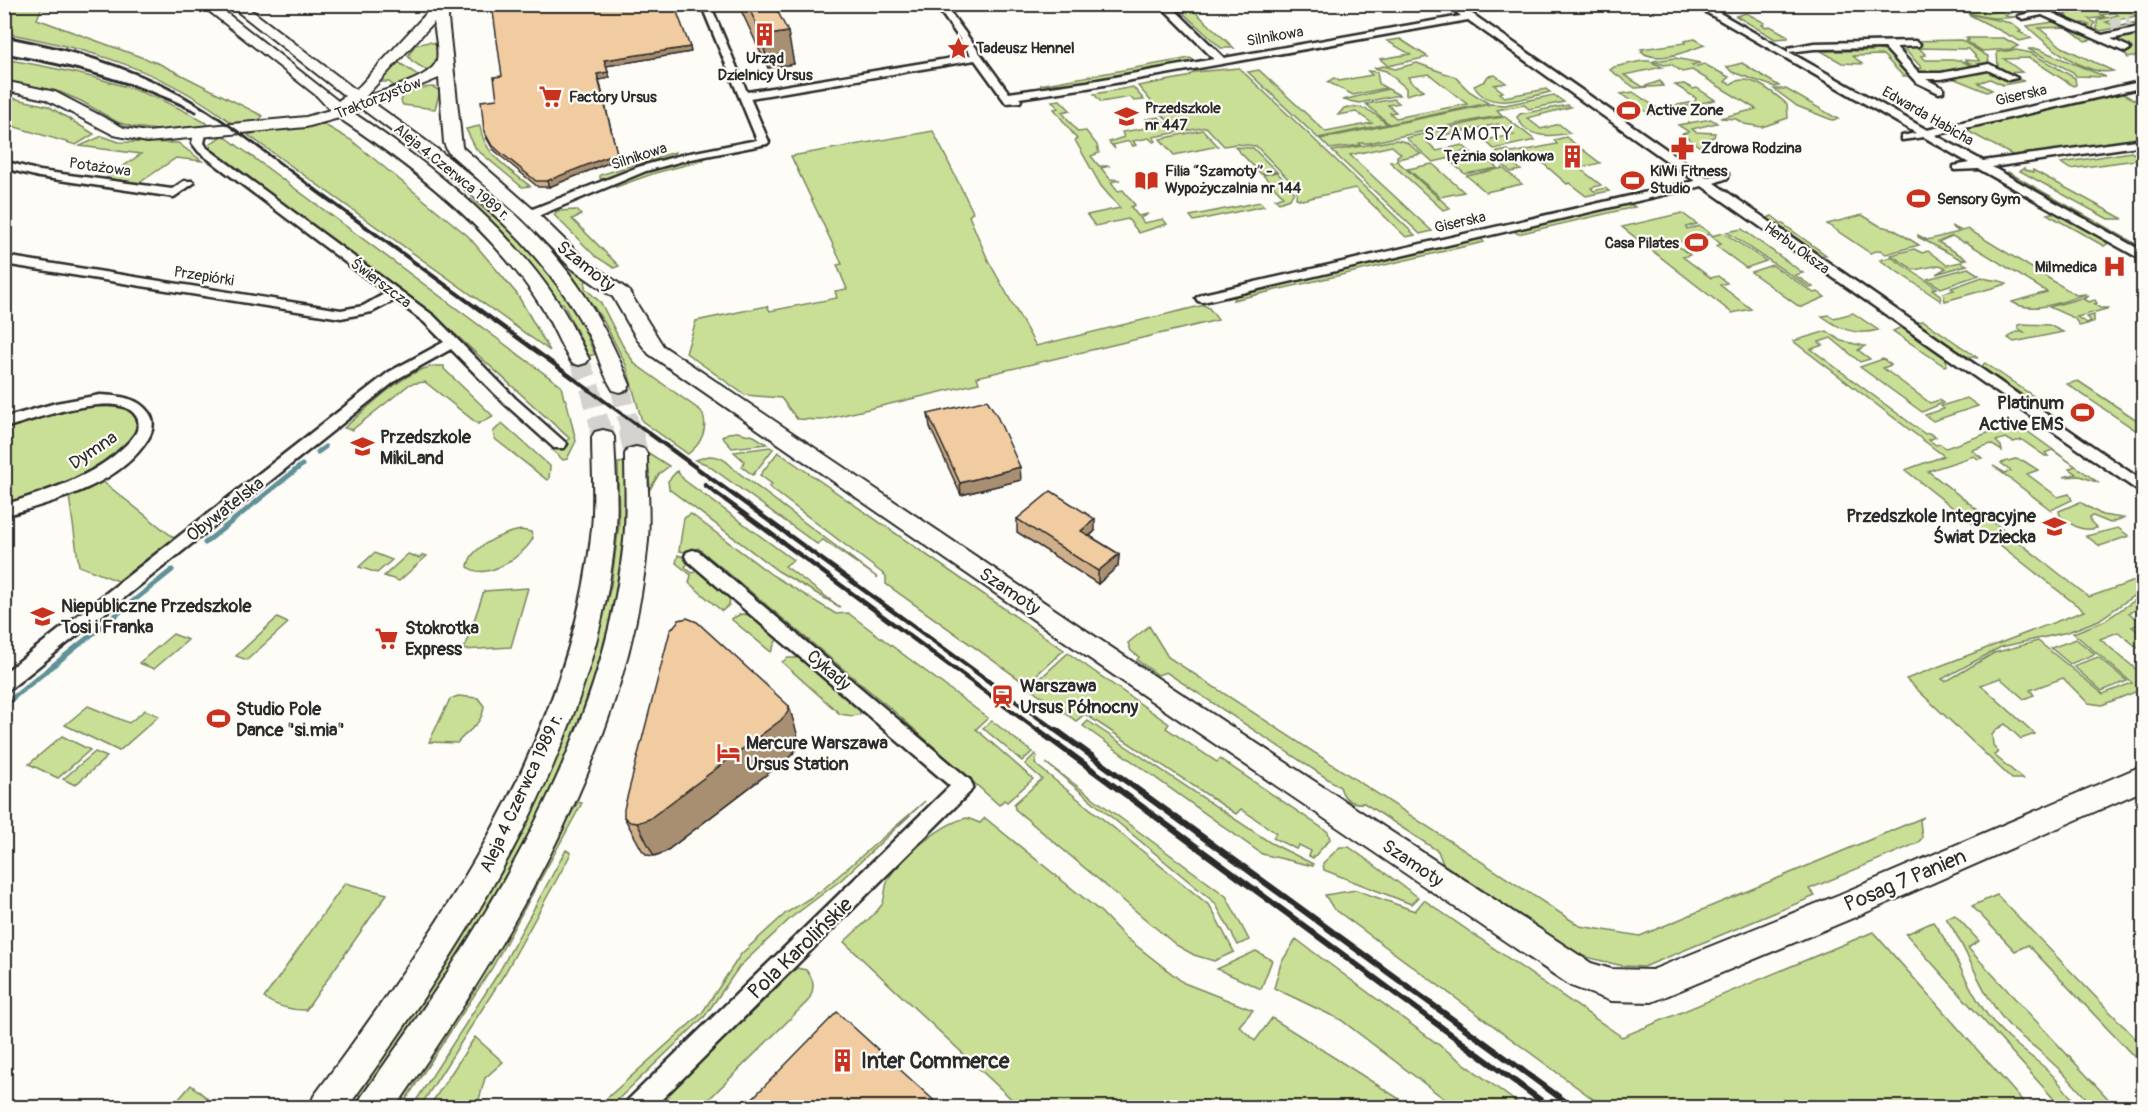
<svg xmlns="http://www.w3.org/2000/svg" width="2148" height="1112" viewBox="0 0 2148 1112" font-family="Pangolin,sans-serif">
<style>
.green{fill:#c8df95;stroke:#7a8560;stroke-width:1.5}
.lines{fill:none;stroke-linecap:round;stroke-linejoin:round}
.stream{stroke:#609196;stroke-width:5}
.street-tunnel{stroke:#d3d2ce;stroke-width:10;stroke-dasharray:10 5;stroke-linecap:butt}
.secondary-tunnel-far1{stroke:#d3d2ce;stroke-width:20;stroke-dasharray:20 10;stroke-linecap:butt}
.secondary-tunnel{stroke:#d3d2ce;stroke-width:24;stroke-dasharray:24 12;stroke-linecap:butt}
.street-casing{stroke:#2b2b2b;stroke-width:5}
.secondary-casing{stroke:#2b2b2b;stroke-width:4}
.street{fill:#fdfcf7;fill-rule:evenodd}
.secondary{fill:#fdfcf7;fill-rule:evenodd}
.rail-far3{stroke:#2b2b2b;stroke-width:3}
.rail-far2{stroke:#2b2b2b;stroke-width:4}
.rail-far1{stroke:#2b2b2b;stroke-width:4.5}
.rail{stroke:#2b2b2b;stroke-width:6}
.wall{fill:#cfaf8a;stroke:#2b2b2b;stroke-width:1.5}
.shaded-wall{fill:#a98f71;stroke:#2b2b2b;stroke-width:1.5}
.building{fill:#f1cca1;stroke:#2b2b2b;stroke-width:1.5}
.labels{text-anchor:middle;stroke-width:4.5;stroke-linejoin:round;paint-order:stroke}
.far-street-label{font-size:15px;fill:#2b2b2b;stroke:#fdfcf7}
.far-poi-label{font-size:15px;font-weight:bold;fill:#2b2b2b;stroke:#fdfcf7;text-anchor:start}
.far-quarter-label{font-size:18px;letter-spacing:1.5px;fill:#2b2b2b;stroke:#fdfcf7}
.street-label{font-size:18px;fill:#2b2b2b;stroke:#fdfcf7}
.poi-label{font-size:18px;font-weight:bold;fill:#2b2b2b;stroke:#fdfcf7;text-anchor:start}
.near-street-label{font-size:21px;fill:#2b2b2b;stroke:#fdfcf7}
.near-poi-label{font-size:21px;font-weight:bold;fill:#2b2b2b;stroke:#fdfcf7;text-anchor:start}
</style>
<rect width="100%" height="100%" fill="#fdfcf7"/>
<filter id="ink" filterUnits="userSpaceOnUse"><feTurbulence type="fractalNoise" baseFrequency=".0167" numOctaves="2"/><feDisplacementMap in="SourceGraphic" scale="12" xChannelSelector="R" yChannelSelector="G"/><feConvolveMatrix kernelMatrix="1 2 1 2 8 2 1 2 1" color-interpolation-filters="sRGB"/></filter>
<g filter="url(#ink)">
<!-- green -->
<path class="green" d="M4,5H43L37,19L160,64L263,116L259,120L234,125C167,71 87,48 5,33Z
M1951,5H1975L1972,6L1988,13L2004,10L2011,13L2004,15L2009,17L2021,16C1998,21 1972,17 1951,5Z
M2060,5H2077L2088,9L2112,5H2143V10L2131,13L2137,16L2106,22L2117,27L2136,22L2143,26L2133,24L2101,31L2097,29V20L2118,15L2115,13L2101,15L2105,17L2089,19L2095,23L2093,27L2095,30L2084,26L2089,25L2084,23L2075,24L2062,18L2068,17L2066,15L2058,16L2055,14L2057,11L2064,14L2075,12Z
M1191,8L1233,47L1234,48H1221L1180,10Z
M1746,13L1765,23L1762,25L1766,27L1770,26L1788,36V38L1775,39L1736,16Z
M1968,14L2011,23L2021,31L2019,32L2032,38L2020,41Z
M2060,21L2096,39L2085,41L2067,27L2039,28L2062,47L2113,71C2087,77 2045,44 2027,26Z
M2143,31V55L2128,58L2114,40L2115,38Z
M1966,38H2004L2018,46L2012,49L1982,51L1966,41L1969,40Z
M1400,39L1428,57L1388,66L1380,59L1410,54L1387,41Z
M1695,39L1705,45C1686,51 1660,64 1641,52L1643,51L1641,49L1685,43L1684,41Z
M1961,40L1989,57L1988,63L1975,67L1964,60L1980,61L1969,49L1919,48L1926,55L1921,56L1926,60H1960L1973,67C1954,71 1933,79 1915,69L1922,68L1906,51L1898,50L1896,48L1915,44L1911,41Z
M429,42L437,44L438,63L429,72L412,61L408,56L415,45Z
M1816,48H1822L1826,51H1873L1870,48C1891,49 1899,62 1913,76H1903L1883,55L1853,56L1862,64L1842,63Z
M2028,49H2038L2106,77L2076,76L2073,72Z
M2016,50L2031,53L2075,78L2076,85L2073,86L2030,58L2004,59L2022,72L2005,73L1998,68L1997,52Z
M1190,58L1198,63L1094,81L1040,85Z
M1675,58L1700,63L1691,65L1694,67L1704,64L1729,77L1725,82L1731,84C1748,71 1774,93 1787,104L1788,118L1762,127L1744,124L1736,119L1720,118L1756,109L1692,70L1682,72L1671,64L1664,65L1653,61Z
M4,59C75,71 151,87 212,127L165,131L133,127L117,122L81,101L60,92L5,81Z
M1642,61H1650L1662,67L1624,75L1643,87L1660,81L1663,86L1635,88L1610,70L1614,67Z
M398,62L421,77L395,87L389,82H379Z
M1417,63L1455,77L1469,91L1488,103L1389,124L1366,104L1394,99L1399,103L1388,105L1396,112L1390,113L1396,118L1467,104L1429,74L1408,77L1411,82L1424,90L1406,95V88L1386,71L1374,68L1384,66L1395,69Z
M1742,63L1779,86L1775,87L1732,72L1727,67Z
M1239,68L1415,235L1406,237L1355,188L1302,200L1296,198L1297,188L1256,146L1236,144L1224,146L1206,127L1153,137L1156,141L1153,142L1149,138L1133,141L1136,145L1133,146L1129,141L1113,145L1115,149L1109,142L1124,137L1122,132L1152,127L1146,119L1159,117L1169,129L1174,128L1138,86L1187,77L1194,72Z
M1259,70L1326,132L1372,123L1356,112L1338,115L1344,108C1364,104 1372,111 1387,124L1318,138L1248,72Z
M1985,70L2024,81L2003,85L1990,79L1978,83L1992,90L1987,92L1950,77Z
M1368,71L1377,72L1379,84L1386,88L1353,95L1328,82L1334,78L1339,81L1372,75Z
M1495,75L1506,83L1494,85L1503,92L1499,93L1504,97L1546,89L1550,92C1527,97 1489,113 1474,86L1485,81L1488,76Z
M1684,84L1693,89L1697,88L1715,100L1678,108L1683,111L1671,114L1666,111L1665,107L1695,102L1696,98L1675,85Z
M433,87L440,91L435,109L403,105L401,101L404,94L420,88Z
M1133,87L1144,100L1134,101L1130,97L1101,102L1094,94Z
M1388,89L1399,95L1360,103L1343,100Z
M1774,89H1786L1838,119L1832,120L1797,106Z
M1633,92L1663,112L1664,115H1651L1621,94Z
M2119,92L2143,104V140L2014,156L1962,128Z
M1554,95L1564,102L1529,109L1524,105L1497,110L1503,116L1480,119L1369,143H1359L1360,145L1330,149L1320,139L1491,104L1505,105Z
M8,97L48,106L94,134L76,145L5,124V98Z
M1060,100L1070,110L1062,112L1078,132L1086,131L1097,145L1099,153L1091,156L1099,166H1110L1101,168L1110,179L1120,180L1111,182L1118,191L1123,190L1135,205L1131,207L1138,216L1148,214L1140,218L1144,223L1163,219L1167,224L1139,233L1128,219L1095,226L1087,215L1120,208L1101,186L1075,140L1077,139L1054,109L1058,108L1052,101Z
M1568,105L1571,107L1527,118L1541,129L1559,124L1570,133C1550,137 1527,139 1517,117L1520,114Z
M1505,117L1535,140L1494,149L1484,140L1514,135L1498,124L1424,139L1437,151L1462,145L1472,153L1466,151L1448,154L1451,158L1433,162L1406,138L1482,120Z
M1711,119L1717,123L1692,129L1696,132L1715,133L1714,137L1707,139L1713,143L1712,147L1703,149L1682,134L1689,132L1678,125Z
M323,124L351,140L468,236L517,294L550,351L248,135L261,131Z
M480,126C484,155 509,169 530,186L522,187L476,149L466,129Z
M1203,130L1218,146L1174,155L1160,139Z
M933,131L973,212L969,216L988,260L1036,346L1204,305L1209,308L1218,320L977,377L979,383L822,420L797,419L781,398L745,395L686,353L696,321L767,306L770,311L837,298L835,291L847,289L837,265L842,264L791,156Z
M223,135L561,386L564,399H566L576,441L567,459L563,460L552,450L570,439L444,324L211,149L210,144Z
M102,136L119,142L178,143L202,161L176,158L139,183L106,178L141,154L80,146Z
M1566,137L1600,163L1579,168L1601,185L1591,188L1594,191L1605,188L1609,191L1586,196L1569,183L1567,184L1538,159L1512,162L1521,170L1511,172L1494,157L1497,152L1508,150L1512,153L1557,144L1554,140Z
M1396,140L1406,142L1421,154L1397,159V156L1401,154L1392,146L1350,155L1432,231L1420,234L1332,151Z
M1235,147L1253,148L1276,171L1261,174Z
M675,152L672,157L602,179L600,178V175Z
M2131,152L2143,159L2070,169L2061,163Z
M695,158L705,160L655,173L616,187L610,185L649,171Z
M1478,158L1488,160L1497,168L1465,174L1451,162Z
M1397,161L1450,208L1443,210L1390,162Z
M1432,164L1435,166L1464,192L1440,197L1408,169Z
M1503,168L1522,184L1486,192L1467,176Z
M2024,168L2025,170L2033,172V170L2123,219H2108L2020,171Z
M1277,172L1294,192L1290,199L1279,203L1275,199L1283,196L1263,175Z
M2008,172L2143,248V253L2002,174Z
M471,199C513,230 557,272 580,320C585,331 589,343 595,354L589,356L563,303H560L516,246L468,200Z
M1260,202L1264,206L1194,221L1190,216Z
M1630,204L1635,207L1518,234L1514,231Z
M577,210L581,215L572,219L619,266L614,268L595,256L554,215L557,211Z
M2055,212L2106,241L2107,244L2104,246L2047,214Z
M1682,213L1697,224L1686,227L1687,229L1700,226L1711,234L1674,243L1690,255L1683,257L1711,278L1718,276L1727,283L1720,285L1751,309L1732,313L1622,227Z
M1862,215L1880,226L1893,229L1919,245L1886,254L1880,250L1870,253L1827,224Z
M1772,216L1780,222L1778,223L1780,224H1783L1826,255L1817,257L1769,222L1768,218Z
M1951,226L1962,231L1968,229L2076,295L2086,294C2064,301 2032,315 2012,302L2047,292L1966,242H1963L1952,236L1938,242L1967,259L1962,260L1918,237V235L1927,240L1959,232Z
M1742,229L1803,273L1795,275L1813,287L1810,288L1727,232Z
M1724,233L1766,261L1746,268L1716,246L1721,244L1711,236Z
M1480,238L1484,242L1233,300L1236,295Z
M1914,249L1922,253L1928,251L1947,265L1961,262L1967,265L1936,274L1946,268L1940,265L1914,270L1891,255Z
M1891,257L1937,288L1932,289L1940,295L1941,301L1880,260Z
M1772,265L1814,293L1818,292L1825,297L1802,307L1797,305L1751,272Z
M571,268L588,278L585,283V288L601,303L623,346L635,364L701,411C710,427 701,444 688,454L642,421L626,365L604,322L568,269Z
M1968,268L1979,275L1941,288L1927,279Z
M1982,277C1991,282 1998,278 2007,284L1945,301L1943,293L1954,290L1951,288Z
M2089,296L2083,299L2088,302L2095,300L2097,303L2094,304L2100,308H2110L2077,317L2086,323L2091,321L2086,317L2094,315V322L2080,326L2074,318L2049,307Z
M1853,313L1878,330C1856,336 1839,329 1822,316L1829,315L1834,318Z
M1921,321H1924L1978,358L1960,355L1913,323Z
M2022,324L2049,325L2063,332L2014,342L2008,338L2016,332H2024L2018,328V325Z
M1901,327L1946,359L1947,365L1944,366L1893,331Z
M1827,331L1841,341L1865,346L1858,350L1870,359L1860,362L1831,338L1819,342L1823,345L1811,349L1925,434L1929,433L1936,437L1929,440L1936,445L1940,444L1946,448L2007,426L2011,429L2020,426L2099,483L2080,476L2063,477L2076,474L2069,469L2075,466L2052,450L2045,453L2048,456H2045L2022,440L2013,442L2005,438L1996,441L2001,446L2002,451L1991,444L1972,450L1982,458L1978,459L1974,456L1928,471L2089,597L2143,578V592L2132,597L2099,620L2068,632L2001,647L1942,679L1945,681L1950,679L1994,653L2038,641L2103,694L2132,683L2073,633L2104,621L2143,595V607L2129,613L2142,623L2132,627L2143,634V652L2118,632L2100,639L2143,675V689L2102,705L2088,703L2063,678L2030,690L2034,695L2024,699L2000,678L1981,685L2035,734L2021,739L2005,724L1997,729L1992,735L1993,745L1998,753L1994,755L2023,779H2012L1906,679L2084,611L1905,470L1944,456L1793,341Z
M1883,359L1891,365L1883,368L1930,403L1939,400L1943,403L1922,412L1860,367Z
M1985,363L2042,402L2028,401L1983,371L1982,366Z
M435,366H444V369L493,416L478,424L425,382L410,384L352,430L344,428C368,408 404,370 435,366Z
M2078,381L2143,424V435L2067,384Z
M1967,398L1978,406L1933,421L1925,415L1944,409L1941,406Z
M95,404L128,409L136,417C142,468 41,494 5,506L4,427L62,409Z
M502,423L550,466L549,479L547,480L495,439L493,432Z
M737,432L754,436L767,444L732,448L722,437L728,433Z
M770,447L773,449L753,475L742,467L744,461L734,452Z
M647,452L669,466L659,474L650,489Z
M778,452L1064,650L1026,684L886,584V576L769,487L772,484L760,475Z
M709,456C721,456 727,461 735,470L878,578L823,540L817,544L706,464L695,460Z
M2015,459L2024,461L2038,470L2027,474L2058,497L2069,494L2072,500L2051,510L1993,466L2005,473L2011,471L2001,463Z
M626,462C626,488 628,514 625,539C603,748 476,941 356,1107L343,1108L556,756L589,668L611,586L619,525L618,463Z
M677,471L684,480L793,560L785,566L840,607L778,571L669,489L668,481Z
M102,481L174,538L118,581L79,566L69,496Z
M2080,502L2102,515L2123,518L2110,523L2093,516L2090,517L2091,522L2097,528C2080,532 2074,526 2060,516L2059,511Z
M691,514L772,575L836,614L848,613L988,718L976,729L1033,779L1007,802L1004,800L999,805L896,713L698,548L690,553L679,551L684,518Z
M2118,528L2129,536L2100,546L2086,536Z
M521,530L531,532L533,538C525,555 486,582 468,567C469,547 503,533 521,530Z
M374,553L392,560L377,573L359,567Z
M408,554L419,558L423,555L427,556L399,581L384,576Z
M678,555L683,557L688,563L685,567L692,573L698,571L730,599L729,605L722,611L689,583L691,575L676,563Z
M528,588L511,647L464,650L484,591Z
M741,614L749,615L777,639L771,652L731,619Z
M277,618L288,623L247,660L236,656Z
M1149,626L1168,657L1580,926L1640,936L1924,817L1920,820L1922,838L1918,843L1809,889L1815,896L1644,967L1623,966L1582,956L1443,864L1438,851L1364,803C1351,804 1344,800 1340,787L1166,672L1158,675L1137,660L1139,657L1131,651L1128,643Z
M173,634L188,640L154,669L139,663Z
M2076,639L2095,654L2070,664L2051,648Z
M1068,653L1169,724L1166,728L1217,762L1220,759L1328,832L1330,839L1313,858L1309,856L1311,851L1299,845L1296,849L1273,838L1276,833L1241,809L1236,814L1085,714L1076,721L1030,688Z
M2098,657L2127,681L2102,691L2073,666Z
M788,658H799L860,711V714L853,716L840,714L782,662Z
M458,696L478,698L484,706C483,724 467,731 457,743L429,742L450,699Z
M88,706L129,723L145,710L159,716L119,751L65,725Z
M992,721L1032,752L1022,761L983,728Z
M1088,721L1271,843L1313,864V866L1262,854L1083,726Z
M62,736L90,750L58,778L29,764Z
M95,752L107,757L75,785L63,779Z
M1035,754L1037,756L1035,764L1210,906L1234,952L1214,961L1194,955L1176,945L1015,809L1014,804L1042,779L1025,764Z
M1046,763L1226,896L1249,940L1238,945L1215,903Z
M925,801L841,880L792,917L739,967L705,1016L610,1107H597L702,1013L741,954L786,913L821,891Z
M578,802L582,803L492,968L401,1107L393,1108Z
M967,818L980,823L985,818L1101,912L1124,936L1184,983L1253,1010L1239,1026L1255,1041L1272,1018L1412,1107H1020L844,942C856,930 871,919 881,906C886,900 884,888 888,880C899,858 944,822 967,818Z
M1340,847H1349L1418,897L1411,904L1324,870L1323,863Z
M566,850L571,853L568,859L505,973L420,1107H412L499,972Z
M345,883L387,894L306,1010C290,1010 277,1007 264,998Z
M1356,890L1415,911L1424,900L1622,1037L1873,932L2028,1107H1604L1333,908L1325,895Z
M1997,895L2143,1046V1066L2028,945L2015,951L1972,906Z
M1955,915L1979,941L1968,948L2116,1107H2093C2079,1089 2063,1072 2046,1057C2033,1044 2017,1036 2005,1021C1979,990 1969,951 1946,918Z
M1933,922C1956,951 1966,987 1989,1017C2006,1039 2022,1049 2043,1066C2057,1078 2068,1094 2079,1107H2061L1906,934Z
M1296,939L1316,954L1523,1107H1455L1341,1020L1274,988L1281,963Z
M1256,951L1272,960L1261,989L1217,969Z
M797,968L806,970C815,980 815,989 808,1001L701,1107H655Z
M475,1037L503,1062L485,1078L477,1107H429Z
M191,1085L207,1098L208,1107H172Z"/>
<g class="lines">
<!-- stream -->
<path class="stream" d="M318,452L325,447
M205,543L302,465
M4,705L172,570"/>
<!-- street-tunnel -->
<path class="street-tunnel" d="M2111,24L2130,20"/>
<!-- secondary-tunnel-far1 -->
<path class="secondary-tunnel-far1" d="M579,359L591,391L601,430
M620,385L630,430"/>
<!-- secondary-tunnel -->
<path class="secondary-tunnel" d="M601,428L603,437
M630,428L636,454"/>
<defs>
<path id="street" d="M701,4H710L747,92L971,55L935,4H944L1009,93L1087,82L1214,59L1159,4H1169L1224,58L1461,16L1447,4H1458L1706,177L1728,174V178L1714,183L2144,482V495L1702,186L1203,302L1198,301L1196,298L1203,294L1695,181L1468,20L1087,88L1019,98L1021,100L1020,102L1006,103L975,60L750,98L769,142L767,144L686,160L646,171L533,218H525V212L638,167L685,154L757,140Z
M1692,4H1704L1788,52V48L1814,43L1915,41L1920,44L1919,46L1896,47L1919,73H1941L1989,64L2017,78L2008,80L1988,70L1941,79H1926L1943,88V92L1939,93L1916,82L1885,48L1814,49L1789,52L1927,130L2144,81V87L1935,135L1983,161L2144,139V145L1992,167L2144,252V261L1979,169L1954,170V166L1969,163L1924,137L1902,140V136L1916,133Z
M2067,4L2071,7L2069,9L2052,13L2102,35L2144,26V32L2111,39L2129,47L2130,49L2125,52L2042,15L2023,19L2018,16Z
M200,131L206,134L204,143L207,148L434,316L515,398L567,444L564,448H554L505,404L451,349L399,378L10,689L4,691V673L389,372L444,342L424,322L395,300L372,312L341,318L4,264V256L341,310L363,306L386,293L199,152L192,143L194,134Z
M4,161L40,171L172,189L184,181H192L194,183L174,197L39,177L4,168Z
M100,395C118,396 138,397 149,413C155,421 153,431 148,439C120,485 53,502 4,516V505C49,490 93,478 127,444C134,437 143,426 136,416C128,404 112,404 98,405C66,407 36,419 4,428V418L56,403Z
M693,550L699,552L970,780L973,786L970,792L653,1108H624L628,1100L950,786L687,560L685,556L687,552Z"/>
<path id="secondary" d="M200,4H215L338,101L345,96L228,4H243L356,90L435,4H449L448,19L462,147L535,211L584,259L628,290L663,346L1130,660L1591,963L1611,969L1652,970L1838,895L2144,765V790L1860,915L1652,1002L1611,1001L1571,986L1112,674L649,354L637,339L613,297L570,267L523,219L448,152L444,143L439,78L375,104C452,159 535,218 587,299C604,327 618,355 630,385L627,390L620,392L613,390C604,376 599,359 593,344C586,329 577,314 568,300C516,222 437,164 362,109L352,112C428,163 505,223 556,299C569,318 578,339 589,359L586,363L579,365L572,363C559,344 552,322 539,303C492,229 411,166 339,118L306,127L147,142L114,135L45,99L4,90V81L55,92L124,128L147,132L306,117L330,110L317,96ZM434,22C435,33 439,49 437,60C433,78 382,91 365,97Z
M603,430L611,432L614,437C615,467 618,498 616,528C598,742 469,938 347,1108H309L314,1096C439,927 571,743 592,528C595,498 592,467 592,437L595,432Z
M636,447L644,449L647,454C647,482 650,512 648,540C631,743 509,944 395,1108H357L362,1096C479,933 604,745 624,540C627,512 625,482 625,454L628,449Z"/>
</defs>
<!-- street casing -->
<use href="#street" class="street-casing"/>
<!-- secondary casing -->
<use href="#secondary" class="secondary-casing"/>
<!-- street -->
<use href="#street" class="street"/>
<!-- secondary -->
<use href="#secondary" class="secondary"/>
<!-- rail-far3 -->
<path class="rail-far3" d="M4,36C66,48 126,64 182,95C229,122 272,158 316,190
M4,54C71,66 135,82 196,112"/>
<!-- rail-far2 -->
<path class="rail-far2" d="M314,189L644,430"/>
<!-- rail-far1 -->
<path class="rail-far1" d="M642,428L1058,732
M705,485L1040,732"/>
<!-- rail -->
<path class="rail" d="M1038,730L1551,1108
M1056,730L1574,1108"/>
</g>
<!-- wall -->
<path class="wall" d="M738,4H774L794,64L768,68Z
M691,52L606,66L610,78L599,80L618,159L549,187H538L503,158L493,149L486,137L484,131L497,99L502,76Z
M928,414L1021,480L961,495L930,427Z
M1017,519L1095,531L1090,536L1119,554L1118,566L1098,584L1017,532Z
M799,740L798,746L792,755L665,852L654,856L647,855L642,850L624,817Z"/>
<!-- shaded-wall -->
<path class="shaded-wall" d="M788,32L794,64L768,68L762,36Z
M690,47L691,52L606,66L604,60Z
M608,72L610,78L599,80L618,159L549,187L547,181L597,74Z
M1020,467L1021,480L961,495L960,483Z
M1095,519V531L1081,543V531Z
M1119,554L1118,566L1098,584V571Z
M789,706L799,740L798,746L792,755L665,852L654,856L637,823Z"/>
<!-- building -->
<path class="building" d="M496,4H674L690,47L604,60L608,72L597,74L617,153L547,181H536L500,152L491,144L484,131L481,101L497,99L494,77L502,76L492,5Z
M747,4H774L788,32L762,36Z
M987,400L996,414L1020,467L960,483L928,414Z
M1051,491L1095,519L1081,531L1119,554L1098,571L1017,519Z
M687,618L697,622L789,706L788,712L781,720L649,819L637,823L630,822L624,817V809L670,631L679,620Z
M837,1012L941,1107H744Z"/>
</g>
<!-- icons -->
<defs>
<symbol id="building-bare" viewBox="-9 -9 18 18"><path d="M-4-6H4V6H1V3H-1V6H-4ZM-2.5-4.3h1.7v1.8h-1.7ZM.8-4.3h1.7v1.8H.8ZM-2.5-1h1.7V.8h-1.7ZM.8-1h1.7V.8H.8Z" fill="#c8321e" stroke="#fdfcf7" stroke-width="2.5" paint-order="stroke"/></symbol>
<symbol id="sight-bare" viewBox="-9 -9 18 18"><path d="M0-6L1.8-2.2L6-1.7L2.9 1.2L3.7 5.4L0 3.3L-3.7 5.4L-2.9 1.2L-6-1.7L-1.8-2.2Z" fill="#c8321e" stroke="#fdfcf7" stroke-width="2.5" paint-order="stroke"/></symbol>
<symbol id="supermarket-bare" viewBox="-9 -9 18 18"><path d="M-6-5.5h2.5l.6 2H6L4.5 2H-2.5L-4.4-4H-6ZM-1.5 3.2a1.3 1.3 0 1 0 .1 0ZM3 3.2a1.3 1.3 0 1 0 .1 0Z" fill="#c8321e" stroke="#fdfcf7" stroke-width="2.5" paint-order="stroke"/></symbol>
<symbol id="stadium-bare" viewBox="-9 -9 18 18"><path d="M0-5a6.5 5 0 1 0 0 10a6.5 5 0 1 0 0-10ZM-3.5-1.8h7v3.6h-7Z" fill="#c8321e" stroke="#fdfcf7" stroke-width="2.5" paint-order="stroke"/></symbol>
<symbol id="school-bare" viewBox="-9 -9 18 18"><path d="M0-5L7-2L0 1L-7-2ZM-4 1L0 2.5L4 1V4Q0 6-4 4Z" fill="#c8321e" stroke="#fdfcf7" stroke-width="2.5" paint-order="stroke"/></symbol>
<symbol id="pharmacy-bare" viewBox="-9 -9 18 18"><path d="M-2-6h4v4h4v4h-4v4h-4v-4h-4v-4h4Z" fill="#c8321e" stroke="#fdfcf7" stroke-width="2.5" paint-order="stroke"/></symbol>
<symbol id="library-bare" viewBox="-9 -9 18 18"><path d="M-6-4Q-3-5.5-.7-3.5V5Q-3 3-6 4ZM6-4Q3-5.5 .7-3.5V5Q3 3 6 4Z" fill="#c8321e" stroke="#fdfcf7" stroke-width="2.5" paint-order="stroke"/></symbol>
<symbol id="hospital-bare" viewBox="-9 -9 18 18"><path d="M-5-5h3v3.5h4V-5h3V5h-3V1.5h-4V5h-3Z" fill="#c8321e" stroke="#fdfcf7" stroke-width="2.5" paint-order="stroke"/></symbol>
<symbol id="station-bare" viewBox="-9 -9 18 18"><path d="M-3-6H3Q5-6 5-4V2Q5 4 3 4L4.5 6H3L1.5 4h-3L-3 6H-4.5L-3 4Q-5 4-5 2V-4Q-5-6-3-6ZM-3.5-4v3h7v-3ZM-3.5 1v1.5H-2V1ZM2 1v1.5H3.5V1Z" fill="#c8321e" stroke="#fdfcf7" stroke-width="2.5" paint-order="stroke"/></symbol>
<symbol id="hotel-bare" viewBox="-9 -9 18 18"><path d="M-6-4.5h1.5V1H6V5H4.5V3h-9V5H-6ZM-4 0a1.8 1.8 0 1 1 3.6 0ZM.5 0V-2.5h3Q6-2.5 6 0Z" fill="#c8321e" stroke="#fdfcf7" stroke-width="2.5" paint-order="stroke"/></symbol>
</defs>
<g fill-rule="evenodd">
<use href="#building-bare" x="748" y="18" width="33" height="33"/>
<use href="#sight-bare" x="942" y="32" width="33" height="33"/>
<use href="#supermarket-bare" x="534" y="80" width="33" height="33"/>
<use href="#stadium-bare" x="1612" y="94" width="33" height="33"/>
<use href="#school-bare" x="1110" y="100" width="33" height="33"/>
<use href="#pharmacy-bare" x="1666" y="132" width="33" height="33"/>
<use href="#building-bare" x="1556" y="140" width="33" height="33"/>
<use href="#library-bare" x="1130" y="164" width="33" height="33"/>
<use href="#stadium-bare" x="1616" y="164" width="33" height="33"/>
<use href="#stadium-bare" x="1902" y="182" width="33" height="33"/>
<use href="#stadium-bare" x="1680" y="226" width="33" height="33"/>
<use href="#hospital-bare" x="2098" y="250" width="33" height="33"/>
<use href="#stadium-bare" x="2066" y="396" width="33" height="33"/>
<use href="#school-bare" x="346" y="430" width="33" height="33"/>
<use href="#school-bare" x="2038" y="510" width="33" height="33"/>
<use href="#school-bare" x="26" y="600" width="33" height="33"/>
<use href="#supermarket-bare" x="370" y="622" width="33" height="33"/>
<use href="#station-bare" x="986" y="680" width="33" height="33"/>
<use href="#stadium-bare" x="202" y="702" width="33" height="33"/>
<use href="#hotel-bare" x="712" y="736" width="33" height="33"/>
<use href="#building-bare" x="826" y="1044" width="33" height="33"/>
</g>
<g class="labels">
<!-- far-street labels -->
<g class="far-street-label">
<text transform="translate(1275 36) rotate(-10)" y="5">Silnikowa</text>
<text transform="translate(2021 95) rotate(-13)" y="5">Giserska</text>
<text transform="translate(378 98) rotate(-21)" y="5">Traktorzystów</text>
<text transform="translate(1928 116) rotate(30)" y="5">Edwarda Habicha</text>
<text transform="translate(639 156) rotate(-18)" y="5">Silnikowa</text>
<text transform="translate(100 167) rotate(8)" y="5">Potażowa</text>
<text transform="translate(452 172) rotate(39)" y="5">Aleja 4 Czerwca 1989 r.</text>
<text transform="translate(1460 222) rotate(-13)" y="5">Giserska</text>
<text transform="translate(1797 248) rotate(36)" y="5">Herbu Oksza</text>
<text transform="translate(204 276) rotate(9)" y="5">Przepiórki</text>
<text transform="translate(381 283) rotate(37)" y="5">Świerszcza</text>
</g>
<!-- far-poi labels -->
<g class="far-poi-label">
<text x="976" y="53">Tadeusz Hennel</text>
<text x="765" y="63" text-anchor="middle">Urząd<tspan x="765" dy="17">Dzielnicy Ursus</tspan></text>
<text x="569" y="102">Factory Ursus</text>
<text x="1145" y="113">Przedszkole<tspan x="1145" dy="17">nr 447</tspan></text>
<text x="1646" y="115">Active Zone</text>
<text x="1701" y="153">Zdrowa Rodzina</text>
<text x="1554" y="161" text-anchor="end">Tężnia solankowa</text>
<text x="1165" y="176">Filia “Szamoty” -<tspan x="1165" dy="17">Wypożyczalnia nr 144</tspan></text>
<text x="1650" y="176">KiWi Fitness<tspan x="1650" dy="17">Studio</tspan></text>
<text x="1937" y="204">Sensory Gym</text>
<text x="1679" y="248" text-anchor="end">Casa Pilates</text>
<text x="2097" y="272" text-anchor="end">Milmedica</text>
</g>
<!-- far-quarter labels -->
<g class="far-quarter-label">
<text x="1469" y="140">SZAMOTY</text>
</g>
<!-- street labels -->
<g class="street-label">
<text transform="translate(586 266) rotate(39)" y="6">Szamoty</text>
<text transform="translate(93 450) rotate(-34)" y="6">Dymna</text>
<text transform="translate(225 509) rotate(-38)" y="6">Obywatelska</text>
<text transform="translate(1010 591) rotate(34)" y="6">Szamoty</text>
<text transform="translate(829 670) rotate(41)" y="6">Cykady</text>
<text transform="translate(521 793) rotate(-65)" y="6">Aleja 4 Czerwca 1989 r.</text>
<text transform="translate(1413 863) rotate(34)" y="6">Szamoty</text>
</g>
<!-- poi labels -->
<g class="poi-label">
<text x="2064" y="409" text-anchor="end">Platinum<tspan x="2064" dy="21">Active EMS</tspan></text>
<text x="380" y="443">Przedszkole<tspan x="380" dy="21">MikiLand</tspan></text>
<text x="2036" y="522" text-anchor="end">Przedszkole Integracyjne<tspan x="2036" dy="21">Świat Dziecka</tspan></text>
<text x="61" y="612">Niepubliczne Przedszkole<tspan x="61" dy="21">Tosi i Franka</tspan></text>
<text x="405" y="634">Stokrotka<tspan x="405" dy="21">Express</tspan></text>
<text x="1020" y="692">Warszawa<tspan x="1020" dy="21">Ursus Północny</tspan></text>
<text x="236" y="715">Studio Pole<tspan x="236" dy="21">Dance "si.mia"</tspan></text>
<text x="746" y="749">Mercure Warszawa<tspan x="746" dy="21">Ursus Station</tspan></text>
</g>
<!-- near-street labels -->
<g class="near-street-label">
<text transform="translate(1905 880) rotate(-23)" y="7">Posag 7 Panien</text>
<text transform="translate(800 948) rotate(-44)" y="7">Pola Karolińskie</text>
</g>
<!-- near-poi labels -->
<g class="near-poi-label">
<text x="861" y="1068">Inter Commerce</text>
</g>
</g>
<!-- margin -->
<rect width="2148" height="1112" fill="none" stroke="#fdfcf7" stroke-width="24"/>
<rect x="12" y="12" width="2124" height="1088" fill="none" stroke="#2b2b2b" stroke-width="2" filter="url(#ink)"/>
</svg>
